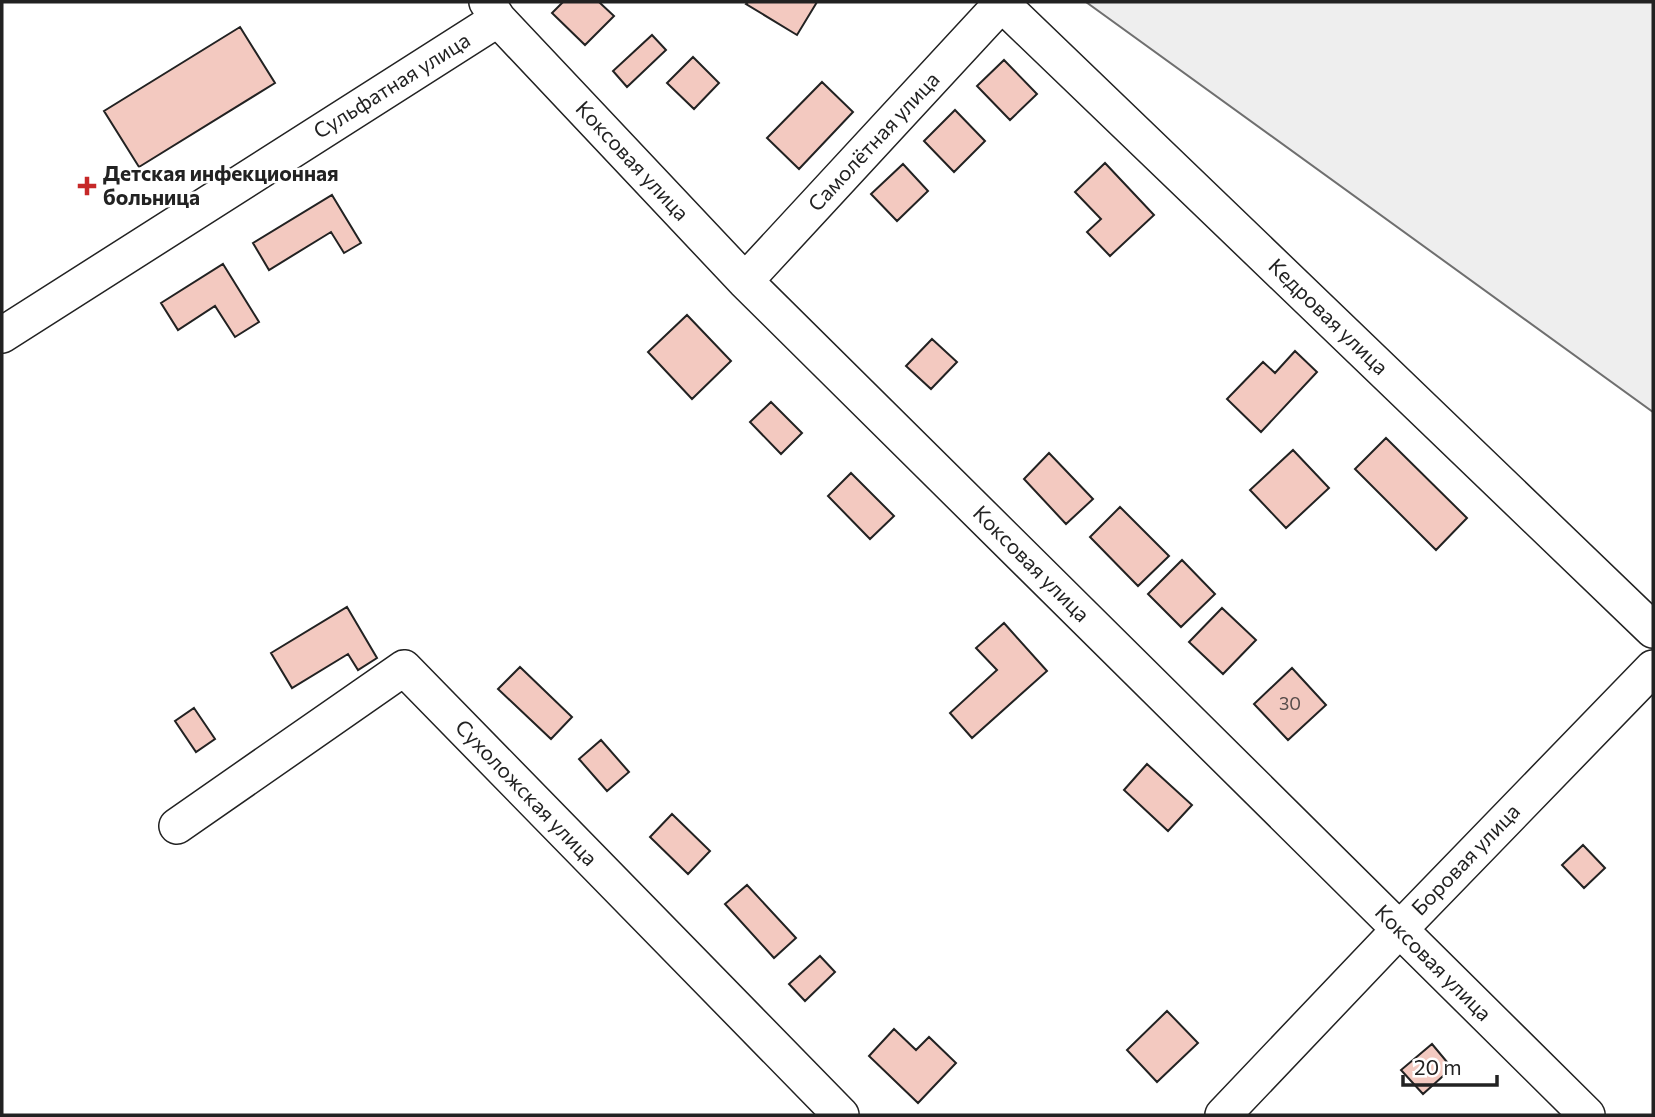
<svg xmlns="http://www.w3.org/2000/svg" width="1655" height="1117" viewBox="0 0 1655 1117" font-family="Commissioner,sans-serif">
<style>
.green{fill:#eee;stroke:#6f6f6f;stroke-width:2}
.building{fill:#f3c9c0;stroke:#222;stroke-width:2}
.lines{fill:none;stroke-linecap:round;stroke-linejoin:round}
.minor-casing{stroke:#222;stroke-width:38}
.minor{stroke:#fff;stroke-width:35}
.poi-dot{fill:#c62828;stroke:#fff;stroke-width:2.5}
.labels{text-anchor:middle;stroke-width:5;stroke-linejoin:round;paint-order:stroke}
.number-label{font-size:18px;fill:#564c4a}
.street-label{font-size:21px;fill:#222;stroke:#fff}
.poi-label{font-size:21px;font-weight:bold;fill:#222;stroke:#fff;text-anchor:start}
</style>
<rect width="100%" height="100%" fill="#fff"/>
<!-- green -->
<path class="green" d="M1086,2H1653V412Z"/>
<!-- building -->
<path class="building" d="M563,2H599L614,16L585,45L552,13Z
M748,2H817L797,35L746,4Z
M240,27L275,83L139,167L104,111Z
M652,35L666,50L627,87L613,71Z
M693,57L719,83L694,109L667,83Z
M1004,60L1037,94L1010,120L977,86Z
M822,82L853,112L799,169L767,138Z
M955,110L985,141L954,172L924,141Z
M1105,163L1154,215L1110,256L1087,232L1101,219L1075,192Z
M903,164L928,191L897,221L871,194Z
M332,195L361,243L344,253L331,232L269,270L253,243Z
M223,264L259,322L235,337L215,306L178,330L161,303Z
M687,315L731,361L692,399L648,352Z
M932,339L957,362L931,389L906,366Z
M1295,351L1317,372L1261,432L1227,399L1263,362L1275,373Z
M771,402L802,433L781,454L750,422Z
M1386,438L1467,518L1436,550L1355,469Z
M1293,450L1329,488L1286,528L1250,490Z
M1049,453L1093,499L1066,524L1024,479Z
M851,473L894,516L870,539L828,496Z
M1120,507L1169,556L1138,586L1090,537Z
M1182,560L1215,594L1181,627L1148,594Z
M347,607L377,658L358,670L348,654L292,688L271,653Z
M1222,608L1256,640L1223,674L1189,642Z
M1004,623L1047,671L972,738L950,713L997,670L976,648Z
M520,667L572,717L551,739L498,689Z
M1292,668L1326,705L1288,740L1254,704Z
M194,708L215,739L196,752L175,721Z
M601,740L629,772L607,791L579,759Z
M1147,764L1192,805L1168,831L1124,790Z
M672,814L710,851L688,874L650,837Z
M1583,845L1605,868L1584,888L1562,865Z
M747,885L796,938L774,958L725,904Z
M820,956L835,972L805,1001L789,984Z
M1167,1011L1198,1043L1157,1082L1127,1050Z
M894,1029L916,1050L929,1037L956,1063L918,1103L869,1056Z
M1432,1044L1452,1068L1423,1094L1401,1070Z"/>
<g class="lines">
<defs>
<path id="minor" d="M487,2L498,19L745,281L1587,1115
M1002,4L1653,630
M745,281L1003,2
M2,335L498,19
M177,826L404,668L841,1115
M1223,1115L1399,930L1653,668"/>
</defs>
<!-- minor casing -->
<use href="#minor" class="minor-casing"/>
<!-- minor -->
<use href="#minor" class="minor"/>
</g>
<!-- markers -->
<path class="poi-dot" d="M83.5 175.5h7v7h7v7h-7v7h-7v-7h-7v-7h7z"/>
<g class="labels">
<!-- number labels -->
<g class="number-label">
<text x="1290" y="710">30</text>
</g>
<!-- street labels -->
<g class="street-label">
<text transform="translate(392 86) rotate(-32)" y="7">Сульфатная улица</text>
<text transform="translate(874 142) rotate(-47)" y="7">Самолётная улица</text>
<text transform="translate(632 161) rotate(47)" y="7">Коксовая улица</text>
<text transform="translate(1328 317) rotate(44)" y="7">Кедровая улица</text>
<text transform="translate(1031 564) rotate(45)" y="7">Коксовая улица</text>
<text transform="translate(526 793) rotate(46)" y="7">Сухоложская улица</text>
<text transform="translate(1466 860) rotate(-46)" y="7">Боровая улица</text>
<text transform="translate(1433 963) rotate(45)" y="7">Коксовая улица</text>
</g>
<!-- poi labels -->
<g class="poi-label">
<text x="103" y="181">Детская инфекционная<tspan x="103" dy="24">больница</tspan></text>
</g>
</g>
<!-- border -->
<rect width="1655" height="1117" fill="none" stroke="#222222" stroke-width="7"/>
<!-- scale -->
<path d="M1403 1075v10h94v-10" fill="none" stroke="#222222" stroke-width="3.5"/>
<text x="1414" y="1075" font-size="21" fill="#222222" stroke="#ffffff" stroke-width="5" paint-order="stroke">20 m</text>
</svg>
